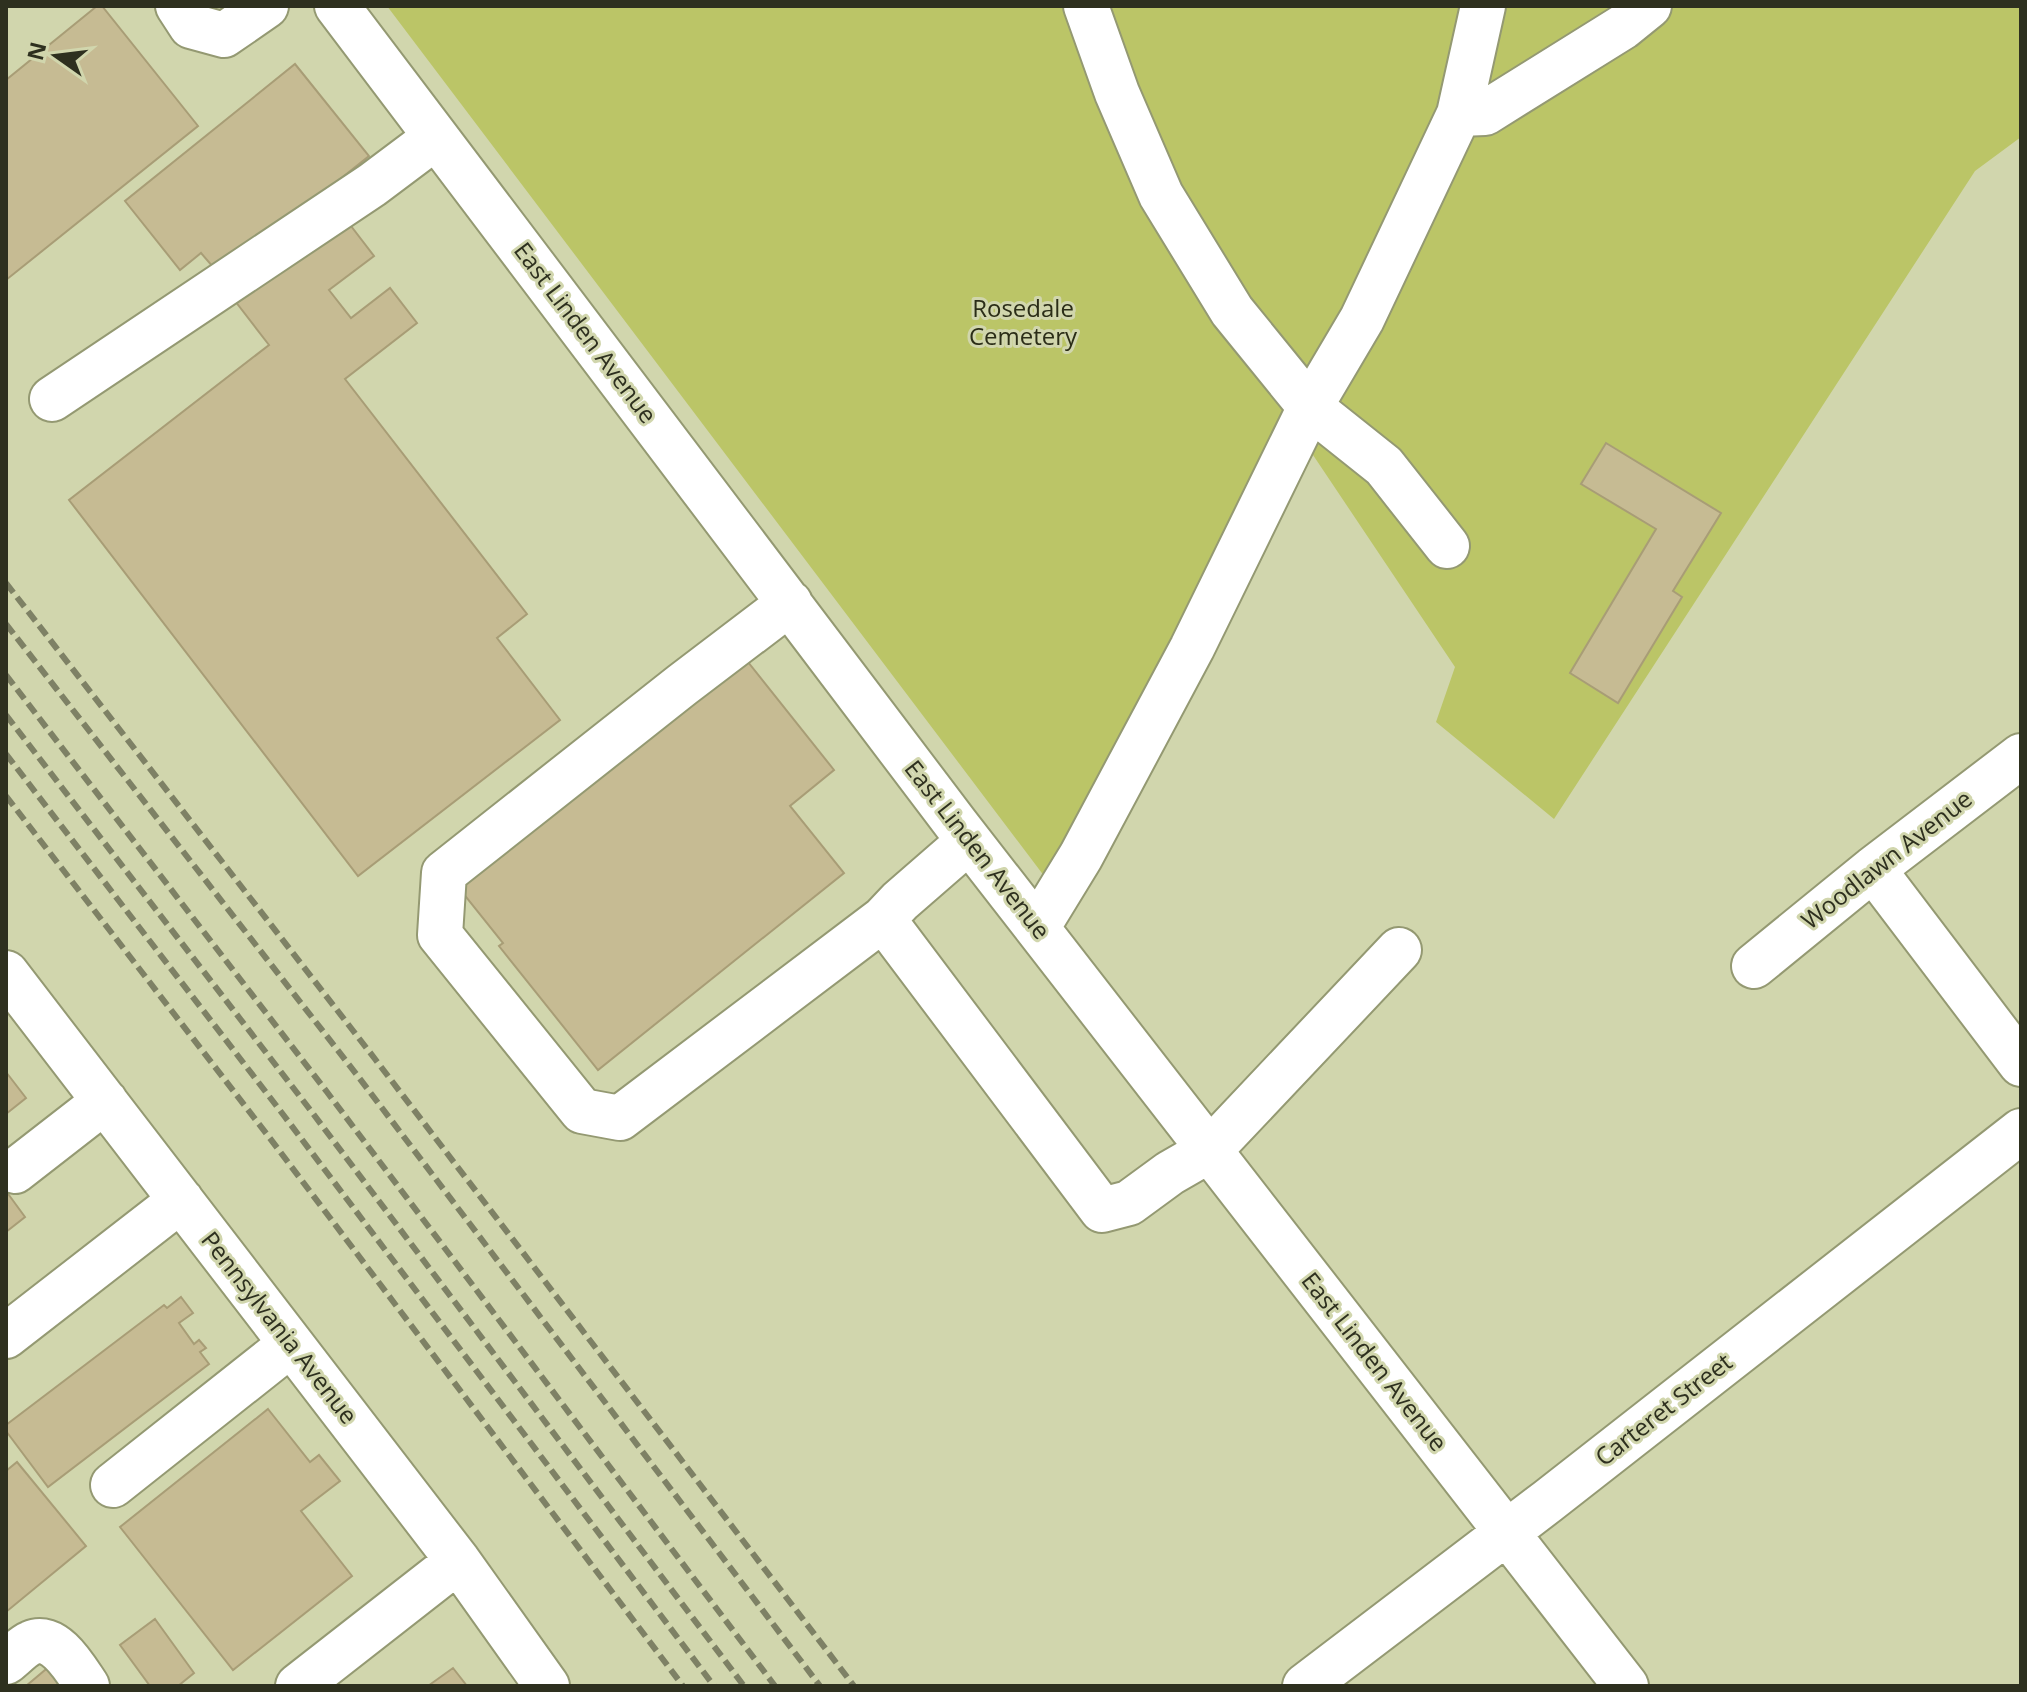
<svg xmlns="http://www.w3.org/2000/svg" width="2027" height="1692" viewBox="0 0 2027 1692" font-family="'Open Sans',sans-serif">
<style>
.green{fill:#bbc567}
.building{fill:#c6bb93;stroke:#a89d76;stroke-width:2}
.lines{fill:none;stroke-linecap:round;stroke-linejoin:round}
.minor-casing{stroke:#949972;stroke-width:48}
.minor{stroke:#fff;stroke-width:44}
.rail{stroke:#7e8165;stroke-width:6;stroke-dasharray:12 6;stroke-linecap:butt}
.labels{text-anchor:middle;stroke-width:6;stroke-linejoin:round;paint-order:stroke}
.park-label{font-size:24px;fill:#2b2d17;stroke:#d1d6ad}
.street-label{font-size:24px;fill:#2e301f;stroke:#d1d6ad}
</style>
<rect width="100%" height="100%" fill="#d1d6ad"/>
<!-- green -->
<path class="green" d="M387,6H2021V137L1975,171L1554,819L1436,722L1455,667L1313,455L1066,905Z"/>
<!-- building -->
<path class="building" d="M97,6H102L198,126L6,280V80Z
M295,64L369,156L220,275L201,253L180,270L125,201Z
M341,213L374,256L329,290L351,318L390,288L417,323L345,379L527,614L497,638L560,720L358,876L69,500L269,345L232,297Z
M1606,443L1721,513L1673,591L1682,597L1618,703L1570,673L1656,529L1581,484Z
M744,657L834,770L790,806L844,873L598,1070L499,946L503,943L458,887Z
M6,1072L26,1098L6,1114Z
M6,1191L25,1217L6,1232Z
M181,1297L193,1313L179,1323L194,1344L199,1340L206,1348L200,1352L209,1364L48,1487L6,1431V1425L164,1305L167,1308Z
M268,1409L310,1462L319,1455L340,1481L301,1511L352,1576L233,1670L120,1527Z
M17,1462L86,1546L6,1612V1471Z
M155,1619L194,1673L178,1686H150L120,1645Z
M51,1665L68,1686H26Z
M453,1668L467,1686H428Z"/>
<g class="lines">
<defs>
<path id="minor" d="M178,6L191,26L224,35L266,6
M337,6L956,824L1626,1686
M1086,6L1117,93L1161,195L1232,311L1310,407L1384,466L1447,546
M1459,114L1485,113L1623,27L1649,6
M52,399L372,185L436,137
M790,603L682,685L444,873L440,935L582,1111L620,1118L883,919L900,901L969,841
M1873,869L2021,1064
M883,919L1102,1210L1129,1203L1170,1173L1210,1150L1399,950
M1037,928L1081,856L1192,648L1310,407L1362,319L1459,114L1483,6
M1754,966L1873,869L2021,756
M6,973L458,1561L547,1686
M15,1171L105,1101
M6,1336L181,1200
M113,1485L291,1344
M6,1662C14,1656 23,1646 31,1643C55,1632 76,1670 87,1686
M298,1686L458,1561
M1305,1686L1548,1501L2021,1131"/>
</defs>
<!-- minor casing -->
<use href="#minor" class="minor-casing"/>
<!-- minor -->
<use href="#minor" class="minor"/>
<!-- rail -->
<path class="rail" d="M6,583L375,1059L854,1686
M6,624L357,1075L820,1686
M6,675L327,1092L775,1686
M6,715L308,1107L744,1686
M6,754L285,1117L714,1686
M6,796L269,1137L683,1686"/>
</g>
<g class="labels">
<!-- park labels -->
<g class="park-label">
<text x="1023" y="317">Rosedale<tspan x="1023" dy="28">Cemetery</tspan></text>
</g>
<!-- street labels -->
<g class="street-label">
<text transform="translate(585 333) rotate(53)" y="8">East Linden Avenue</text>
<text transform="translate(977 850) rotate(52)" y="8">East Linden Avenue</text>
<text transform="translate(1887 860) rotate(-38)" y="8">Woodlawn Avenue</text>
<text transform="translate(279 1328) rotate(52)" y="8">Pennsylvania Avenue</text>
<text transform="translate(1374 1362) rotate(52)" y="8">East Linden Avenue</text>
<text transform="translate(1664 1410) rotate(-38)" y="8">Carteret Street</text>
</g>
</g>
<!-- border -->
<rect width="2027" height="1692" fill="none" stroke="#2e301f" stroke-width="16"/>
<!-- north arrow -->
<g transform="translate(56 56) rotate(284)" stroke="#d1d6ad" stroke-width="6" paint-order="stroke">
<path d="M0-6L14 30L0 20L-14 30Z" fill="#2e301f"/>
<text y="-12" font-size="22" font-weight="bold" text-anchor="middle" fill="#2e301f">N</text>
</g>
</svg>
